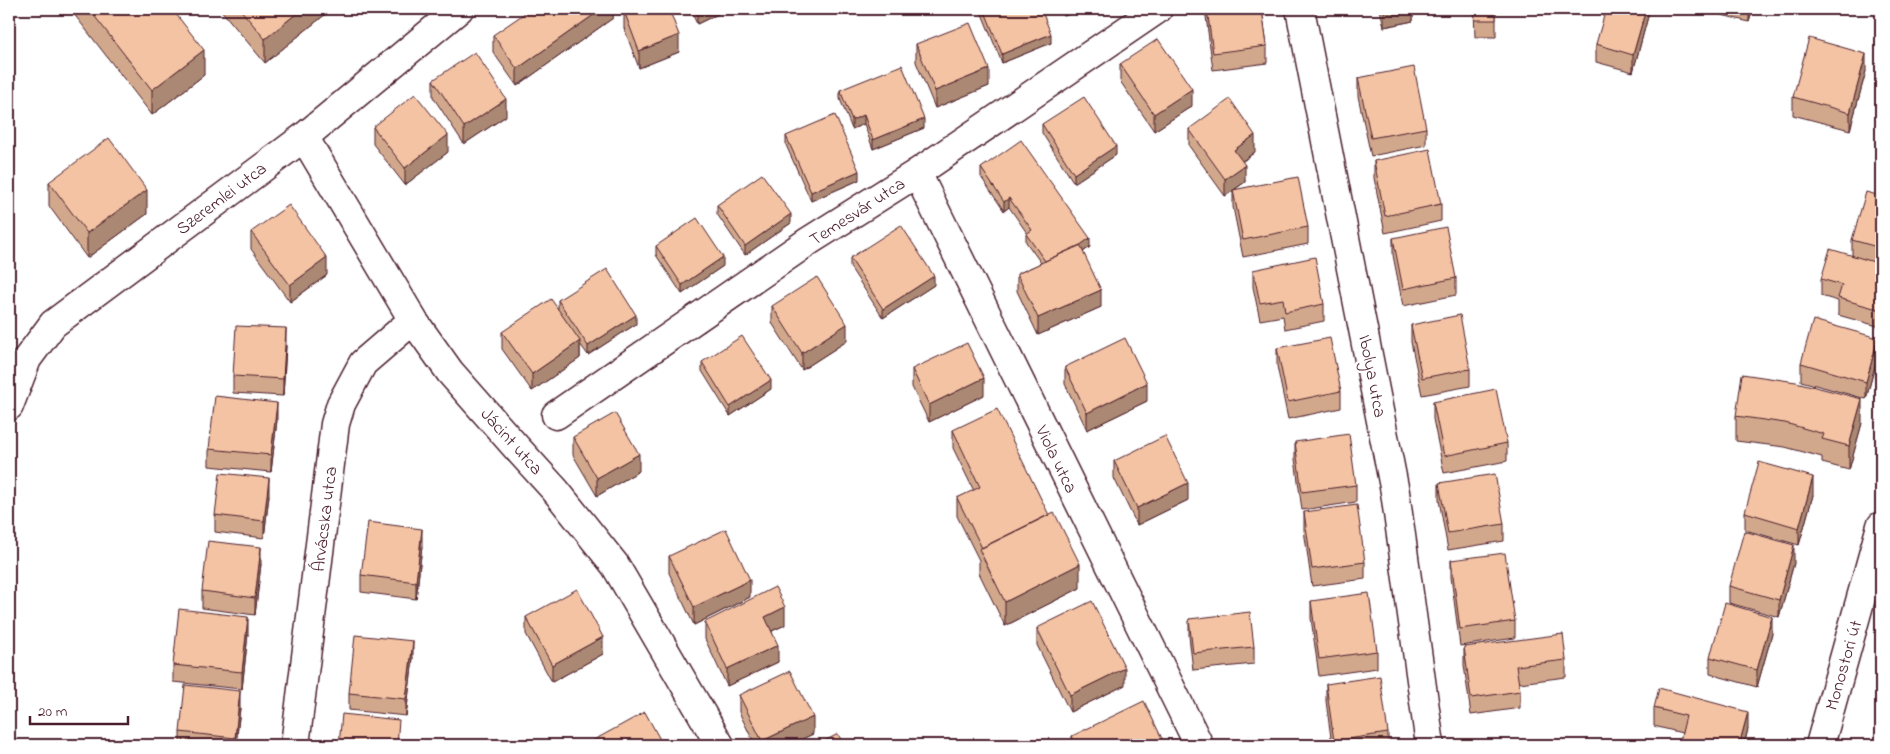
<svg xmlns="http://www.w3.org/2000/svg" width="1890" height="754" viewBox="0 0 1890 754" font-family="'Indie Flower',sans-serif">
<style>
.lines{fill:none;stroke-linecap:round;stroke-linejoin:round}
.street-casing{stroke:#4a1f2b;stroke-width:31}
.primary-casing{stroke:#4a1f2b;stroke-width:31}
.street{stroke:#fff;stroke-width:28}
.primary{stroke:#fff;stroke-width:28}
.wall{fill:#d2a88d;stroke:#4a1f2b}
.shaded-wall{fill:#ab8873;stroke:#4a1f2b}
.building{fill:#f4c3a4;stroke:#4a1f2b}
.labels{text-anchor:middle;stroke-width:5;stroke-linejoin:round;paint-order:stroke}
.street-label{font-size:18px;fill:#4a1f2b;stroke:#fff}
</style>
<rect width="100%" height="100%" fill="#fff"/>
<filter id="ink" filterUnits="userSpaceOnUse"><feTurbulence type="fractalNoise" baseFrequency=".02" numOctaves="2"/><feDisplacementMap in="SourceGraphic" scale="10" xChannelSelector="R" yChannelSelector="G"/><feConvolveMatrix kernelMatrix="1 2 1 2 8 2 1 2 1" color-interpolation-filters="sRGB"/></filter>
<g filter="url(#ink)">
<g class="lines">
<defs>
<path id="street" d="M1300,9L1395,492L1430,745
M304,137L413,320L450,372L516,447L556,491L615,565L720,745
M917,173L1199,745
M9,406L27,359L53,324L304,137L459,9
M556,415L809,241L917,173L1158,9
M295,745L335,424L341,404L363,363L413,320"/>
<path id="primary" d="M1820,745L1881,526"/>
</defs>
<!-- street casing -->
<use href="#street" class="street-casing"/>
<!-- primary casing -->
<use href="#primary" class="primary-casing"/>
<!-- street -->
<use href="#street" class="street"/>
<!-- primary -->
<use href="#primary" class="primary"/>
</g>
<!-- wall -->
<path class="wall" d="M70,9H172L204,75L152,115Z
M220,9H332L265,63Z
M613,9V18L517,86L493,52V35Z
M690,9H722V12L697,24Z
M980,9H1041L1051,43L1002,63Z
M1061,9H1083L1064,16Z
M1205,9H1262L1267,46V63L1213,70Z
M1380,9H1413V21L1384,27Z
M1474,9H1496V37H1475Z
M1650,9L1633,72L1596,62V44Z
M1699,9H1753L1749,22Z
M624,11L679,52L639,68L624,28Z
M916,44L989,86L935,108L916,62Z
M1120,64L1192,106L1154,131L1120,81Z
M1866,71L1850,130L1793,115V97Z
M1358,78L1426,128V145L1371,156L1358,96Z
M433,80L506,116L464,144L433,97Z
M840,90L924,128L873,149L864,124L852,129L840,99Z
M1042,124L1116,155L1074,183L1042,133Z
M373,127L448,152L405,185L373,144Z
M1189,129L1255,152L1242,162L1245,182L1234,190L1308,227V244L1243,257L1233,207V191L1225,196L1189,146Z
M786,136L859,180L811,201L786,145Z
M1374,161L1441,204V221L1385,233L1374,178Z
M981,168L1090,247L1083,252L1101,307L1038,335L1017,291V274L1041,263L1026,242V234L1027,233L1009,207L1004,211L981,177Z
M49,182L147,214L87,258L49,206Z
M1881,196V327L1838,315V301L1821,296V279L1852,256V240Z
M717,205L791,223L745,255L717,214Z
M251,232L327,275L290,302L251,249Z
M1393,238L1456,278V295L1403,306L1393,255Z
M656,246L723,266L682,294L656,255Z
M850,258L934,285L883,318L850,267Z
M1253,270L1324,304V321L1285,329L1283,316L1260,320L1253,287Z
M558,300L636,324L588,355L580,344V358L532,391L502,349V332L558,309Z
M772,306L847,341L802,370L772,323Z
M1411,325L1470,369V386L1422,395L1411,342Z
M286,346L283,396L233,393V376Z
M1277,348L1341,391V408L1288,419L1277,366Z
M1878,355L1866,399L1801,381V363Z
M702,362L771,389L730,416L702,371Z
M1065,367L1147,401L1087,430L1065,384Z
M912,369L984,395L929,422L912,387Z
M1433,402L1507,443V461L1444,473L1433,419Z
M1736,416L1862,423L1849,470L1822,463V457L1785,447L1736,441Z
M277,420L271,472L209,466V449Z
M953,430L1080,588L1005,626L979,573V560L957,516V498L974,491L953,448Z
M573,437L639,471L597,496L573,455Z
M1295,442L1356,485V502L1302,510L1295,459Z
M1114,461L1188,500L1137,525L1114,478Z
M1439,483L1504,524V541L1448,550L1439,500Z
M269,495L264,538L215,532V515Z
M1813,495L1799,545L1745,530V512Z
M1304,512L1365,562V579L1312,586L1304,530Z
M422,546L416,599L361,592V575Z
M669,556L750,597L694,625L669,573Z
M1451,560L1515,621V638L1460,646L1451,577Z
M1794,563L1779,617L1729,603V586Z
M261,564L255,615L202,608V591Z
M1311,601L1377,651V668L1319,676L1311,618Z
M526,617L603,654L552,682L526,634Z
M1189,619L1254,647V664L1193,670L1189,636Z
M705,622L785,625L772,631L778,662L727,686L705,639Z
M1037,628L1125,685L1070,712L1037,645Z
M248,634L242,689L173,682V665Z
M1772,634L1757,687L1710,674V657Z
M1464,647L1566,660V677L1519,683L1520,691V708L1471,715L1464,665Z
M413,658L406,716L349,710V693Z
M1881,661V683H1880V666Z
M1326,684L1388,733V745H1332L1326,701Z
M739,695L813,734L789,745H755L739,712Z
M240,708L236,745H180V732Z
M1654,708L1748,729L1744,745H1679L1682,733L1654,726Z
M1072,736L1165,745H1072Z"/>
<!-- shaded-wall -->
<path class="shaded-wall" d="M302,9H332L265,63V39Z
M602,9H613V18L517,86V69Z
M697,9H722V12L697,24Z
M1064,9H1083L1064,16Z
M1384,9H1413V21L1384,27Z
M1646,9H1650L1633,72V55Z
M1749,9H1753L1749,22Z
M1051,34V43L1002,63V54Z
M679,35V52L639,68V51Z
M204,50V75L152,115V90Z
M1866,54V71L1850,130V113Z
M989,69V86L935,108V91Z
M1192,89V106L1154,131V114Z
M506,99V116L464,144V127Z
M864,115V124L852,129V120Z
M924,119V128L873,149V140Z
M448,135V152L405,185V168Z
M1255,135V152L1234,167V150Z
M1116,146V155L1074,183V174Z
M1245,165V182L1225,196V179Z
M859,171V180L811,201V192Z
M147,190V214L87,258V233Z
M1009,198V207L1004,211V202Z
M791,214V223L745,255V246Z
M1090,238V247L1049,275V266Z
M723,257V266L682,294V285Z
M327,258V275L290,302V285Z
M934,276V285L883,318V309Z
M1101,290V307L1038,335V318Z
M636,315V324L588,355V346Z
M847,324V341L802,370V353Z
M286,328V346L283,396V379Z
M1878,338V355L1866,399V382Z
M580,341V358L532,391V374Z
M984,378V395L929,422V405Z
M771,380V389L730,416V407Z
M1147,383V401L1087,430V413Z
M1862,399V423L1849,470V446Z
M277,403V420L271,472V455Z
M639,454V471L597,496V478Z
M1813,477V495L1799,545V528Z
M269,478V495L264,538V521Z
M1188,483V500L1137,525V508Z
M422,529V546L416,599V582Z
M1794,545V563L1779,617V600Z
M261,547V564L255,615V598Z
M1080,564V588L1005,626V602Z
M750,580V597L694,625V607Z
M785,607V625L765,634V617Z
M248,617V634L242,689V672Z
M1772,617V634L1757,687V670Z
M603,637V654L552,682V665Z
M413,641V658L406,716V699Z
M778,645V662L727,686V669Z
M1125,668V685L1070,712V695Z
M240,691V708L236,745H235V738Z
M1748,712V729L1744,745H1739Z
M813,717V734L789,745H762V741Z"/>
<!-- building -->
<path class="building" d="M89,9H172L204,50L152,90Z
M240,9H302L265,39Z
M531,9H602L517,69L493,35Z
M630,9H669L679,35L639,51L624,11Z
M984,9H1041L1051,34L1002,54Z
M1207,9H1262L1267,46L1213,53Z
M1474,9H1496V20H1475Z
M1606,9H1646L1633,55L1596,44Z
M970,23L989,69L935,91L916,44Z
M1809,38L1866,54L1850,113L1793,97Z
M1158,39L1192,89L1154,114L1120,64Z
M475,52L506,99L464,127L433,80Z
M902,65L924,119L873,140L864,115L852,120L840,90Z
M1414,67L1426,128L1371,138L1358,78Z
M415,94L448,135L405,168L373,127Z
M1084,97L1116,146L1074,174L1042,124Z
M1230,99L1255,135L1234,150L1245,165L1225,179L1189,129Z
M835,115L859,171L811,192L786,136Z
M109,138L147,190L87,233L49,182Z
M1021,140L1090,238L1079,246L1045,261L1026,234L1032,230L1009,198L1004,202L981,168Z
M1430,149L1441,204L1385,216L1374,161Z
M762,174L791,214L745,246L717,205Z
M1298,177L1308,227L1243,240L1233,190Z
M1866,192L1881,196V248L1852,240Z
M289,205L327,258L290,285L251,232Z
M697,218L723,257L682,285L656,246Z
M901,225L934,276L883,309L850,258Z
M1446,227L1456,278L1403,289L1393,238Z
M1080,245L1101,290L1038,318L1017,274Z
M1830,249L1881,264V310L1838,298L1842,285L1821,279Z
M1315,257L1324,304L1285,312L1283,299L1260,303L1253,270Z
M607,269L636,315L588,346L558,300Z
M817,277L847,324L802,353L772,306Z
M551,299L580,341L532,374L502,332Z
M1460,315L1470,369L1422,378L1411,325Z
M1813,320L1878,338L1866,382L1801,363Z
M236,326L286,328L283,379L233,376Z
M742,336L771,380L730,407L702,362Z
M1125,338L1147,383L1087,413L1065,367Z
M1330,338L1341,391L1288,402L1277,348Z
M967,343L984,378L929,405L912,369Z
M1742,374L1796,382L1862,399L1849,446L1822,439L1824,434L1785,423L1736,416Z
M1496,389L1507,443L1444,456L1433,402Z
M215,396L277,403L271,455L209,449Z
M997,409L1049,515L982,548L957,498L980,487L953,430Z
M615,413L639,454L597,478L573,437Z
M1349,434L1356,485L1302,492L1295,442Z
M1165,436L1188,483L1137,508L1114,461Z
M1759,462L1813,477L1799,528L1745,512Z
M220,473L269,478L264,521L215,515Z
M1495,474L1504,524L1448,533L1439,483Z
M1357,505L1365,562L1312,569L1304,512Z
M1054,512L1080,564L1005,602L979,549Z
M368,522L422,529L416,582L361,575Z
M726,529L750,580L694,607L669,556Z
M1744,531L1794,545L1779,600L1729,586Z
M208,541L261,547L255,598L202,591Z
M1505,553L1515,621L1460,629L1451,560Z
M775,587L785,607L765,617L778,645L727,669L705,622Z
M577,589L603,637L552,665L526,617Z
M1369,593L1377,651L1319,659L1311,601Z
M1092,601L1125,668L1070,695L1037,628Z
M1725,603L1772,617L1757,670L1710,657Z
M179,609L248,617L242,672L173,665Z
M1250,612L1254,647L1193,653L1189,619Z
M1563,634L1566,660L1516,666L1520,691L1471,698L1464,647Z
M355,635L413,641L406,699L349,693Z
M790,671L813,717L762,741L739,695Z
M1380,676L1388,733L1334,741L1326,684Z
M185,685L240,691L235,738L180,732Z
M1659,688L1748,712L1739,745H1679L1686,716L1654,708Z
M1144,701L1165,745H1076L1072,736Z
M645,712L663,745H585Z
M342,714L399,720L397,745H339Z
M838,734L844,745H817Z"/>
</g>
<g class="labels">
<!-- street labels -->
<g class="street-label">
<text transform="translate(221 198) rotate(-37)" y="6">Szeremlei utca</text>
<text transform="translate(857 211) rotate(-33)" y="6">Temesvár utca</text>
<text transform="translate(1373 376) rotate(79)" y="6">Ibolya utca</text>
<text transform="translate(512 441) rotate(48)" y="6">Jácint utca</text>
<text transform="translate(1057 459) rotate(64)" y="6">Viola utca</text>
<text transform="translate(324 519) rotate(-83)" y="6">Árvácska utca</text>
<text transform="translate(1843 665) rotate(-74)" y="6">Monostori út</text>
</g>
</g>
<!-- margin -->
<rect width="1890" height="754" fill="none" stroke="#fff" stroke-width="30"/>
<rect x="15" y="15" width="1860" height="724" fill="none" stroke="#4a1f2b" stroke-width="2" filter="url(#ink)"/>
<!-- scale -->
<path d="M30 716v8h98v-8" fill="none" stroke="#4a1f2b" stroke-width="2.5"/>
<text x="38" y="716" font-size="15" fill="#4a1f2b" stroke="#ffffff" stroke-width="4" paint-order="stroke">20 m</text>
</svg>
